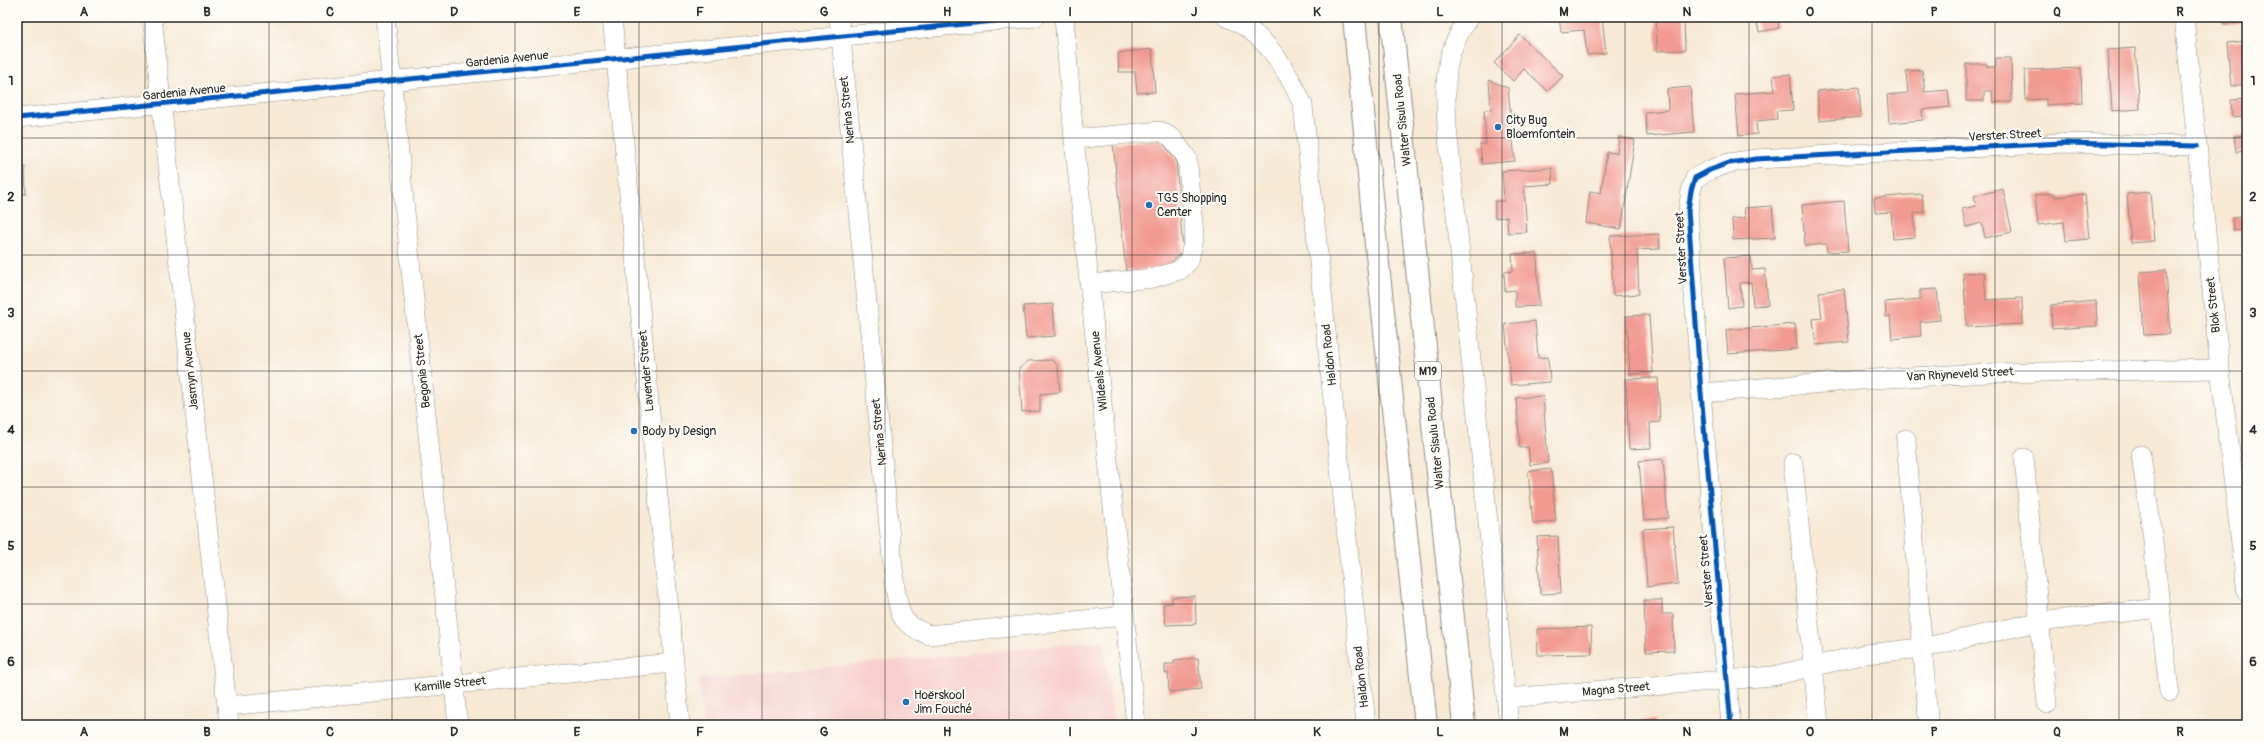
<svg xmlns="http://www.w3.org/2000/svg" width="2264" height="742" viewBox="0 0 2264 742" font-family="Pangolin,sans-serif">
<style>
.built{fill:#f7d0cd}
.building{fill:#f29a91}
.lines{fill:none;stroke-linecap:round;stroke-linejoin:round}
.minor-casing{stroke:#918a80;stroke-width:20}
.highway-casing{stroke:#918a80;stroke-width:24}
.minor{stroke:#fff;stroke-width:19}
.highway{stroke:#fff;stroke-width:22}
.cycleway-casing{stroke:#fdfcf7;stroke-width:8}
.cycleway{stroke:#0057b8;stroke-width:5}
.grid{fill:none;stroke:#2b2b2b;stroke-width:1;stroke-opacity:0.55}
.poi-dot{fill:#1f6fb2;stroke:#fdfcf7;stroke-width:1.5}
.labels{text-anchor:middle;stroke-width:4;stroke-linejoin:round;paint-order:stroke}
.shield{fill:#fdfcf7;stroke:#6a6a68;stroke-width:1}
.shield-label{font-size:11px;font-weight:bold;fill:#2b2b2b}
.street-label{font-size:12px;fill:#2b2b2b;stroke:#fdfcf7}
.poi-label{font-size:12px;fill:#2b2b2b;stroke:#fdfcf7;text-anchor:start}
.neatline{fill:none;stroke:#2b2b2b;stroke-width:1.5}
.grid-label{font-size:13px;text-anchor:middle;font-weight:bold;fill:#2b2b2b}
</style>
<rect width="100%" height="100%" fill="#fdfcf7"/>
<filter id="ink" filterUnits="userSpaceOnUse"><feTurbulence type="fractalNoise" baseFrequency=".025" numOctaves="2"/><feDisplacementMap in="SourceGraphic" scale="8" xChannelSelector="R" yChannelSelector="G"/><feConvolveMatrix kernelMatrix="1 2 1 2 8 2 1 2 1" color-interpolation-filters="sRGB"/></filter>
<filter id="wash" filterUnits="userSpaceOnUse"><feTurbulence type="fractalNoise" baseFrequency=".012" numOctaves="4" result="noise"/><feDisplacementMap in="SourceGraphic" scale="16" xChannelSelector="R" yChannelSelector="G"/><feGaussianBlur stdDeviation="0.9" result="paint"/><feColorMatrix in="noise" values="0 0 0 0 0 0 0 0 0 0 0 0 0 0 0 0 0 1.4 0 .05"/><feComposite in="paint" operator="in"/></filter>
<g filter="url(#wash)">
<rect width="100%" height="100%" fill="#f7e9d4"/>
<!-- built -->
<path class="built" d="M1104,641L1114,725H703L699,679Z"/>
<g id="blocks">
<!-- building -->
<path class="building" d="M1559,17H1602L1606,53L1587,55L1584,30L1561,32Z
M1656,17H1684L1685,50L1657,51Z
M1756,17H1777L1779,28L1759,32Z
M2223,17H2247V23L2223,24Z
M1520,35L1563,76L1548,91L1524,69L1513,81L1494,63Z
M2247,41V84L2231,86L2227,43Z
M2135,48L2140,109L2112,111L2108,50Z
M1152,49L1155,92L1137,93L1135,72H1119L1118,53Z
M1996,58H2011L2012,102H1993L1992,91H1984V101H1966V64H1987V67H1996Z
M2081,68L2082,103L2046,105V99L2026,100L2025,70Z
M1922,70L1925,92L1948,90L1950,107L1922,110L1923,120L1889,123L1887,95L1908,93L1906,71Z
M1790,74L1793,110L1776,111L1777,119L1756,121L1757,134L1739,136L1735,94L1775,91L1773,76Z
M1489,80L1508,88L1515,161L1482,164L1480,144H1486L1484,110H1491Z
M1690,87L1694,132L1647,136L1645,112L1668,110L1667,89Z
M1859,87L1861,117L1819,121L1817,91Z
M2247,99V130H2246L2245,116L2232,117L2231,100Z
M2247,135V151L2236,152L2234,136Z
M1619,137L1635,140L1621,229L1586,223L1590,191L1601,193L1607,152L1617,153Z
M1160,140L1176,160L1183,251L1165,268L1126,271L1113,143Z
M25,167L26,194H17V168Z
M1552,168L1553,184L1524,186L1527,232L1508,233L1507,217L1495,218V201H1504L1502,171Z
M2243,179H2247V230L2233,231L2232,218L2245,217Z
M2003,189L2012,232L1985,238L1982,223L1966,227L1962,209L1976,206L1974,196Z
M2150,192L2154,241L2131,243L2127,194Z
M2054,193L2055,197L2085,194L2089,239L2066,241L2064,222L2038,225L2035,195Z
M1922,194L1924,212L1914,213L1915,237L1893,239L1891,212L1875,213L1874,198Z
M1844,201L1848,251L1827,252L1826,244L1805,246L1802,205Z
M1772,206L1775,238L1733,240L1732,219L1745,218L1744,208Z
M1659,234L1660,249L1637,250L1639,294L1613,296L1610,236Z
M1537,253L1539,306L1515,307V290L1505,291L1504,272L1513,271L1512,254Z
M1751,256L1752,270L1765,269L1768,305L1753,306L1751,282L1740,283L1742,306L1728,308L1724,258Z
M2166,270L2170,334L2144,335L2140,272Z
M1984,272L1986,300L2022,298L2023,324L1967,327L1963,273Z
M1844,289L1849,342L1816,345L1813,319L1822,318L1819,292Z
M1937,289L1940,320L1920,322L1921,336L1892,339L1890,316L1886,317L1885,302L1920,299V290Z
M2096,301L2097,326L2052,329L2051,305Z
M1053,304L1055,336L1026,338L1023,306Z
M1649,315L1653,373L1630,374L1626,316Z
M1535,321L1538,358L1548,357L1550,382L1511,385L1505,324Z
M1795,324L1797,349L1728,354L1726,330Z
M1052,360L1058,366L1060,392L1040,394V411L1022,412L1019,369L1028,361Z
M1658,378L1660,422L1650,423L1651,448L1629,449L1626,379Z
M1543,396L1548,463L1530,465L1528,447L1520,448L1516,398Z
M1663,459L1668,518L1644,520L1639,461Z
M1551,469L1556,521L1533,524L1528,471Z
M1673,527L1678,584L1647,587L1643,529Z
M1558,536L1561,593L1540,594L1537,537Z
M1195,596L1196,624L1166,625L1163,604L1172,603V597Z
M1644,600H1662V614H1673L1674,651L1646,652Z
M1591,627L1592,654L1538,655L1537,629Z
M1198,658L1201,689L1169,692L1168,673L1165,674V664H1174V660Z
M1655,720V725H1640V721Z"/>
</g>
</g>
<g filter="url(#ink)">
<use href="#blocks" fill-opacity="0" stroke="#918a80" stroke-width="1"/>
<g class="lines">
<defs>
<path id="minor" d="M152,17L229,725
M385,17L458,725
M612,17L680,725
M839,17L895,588C901,618 900,623 929,635L1125,616
M1064,17L1074,139L1136,725
M1226,17C1265,32 1287,69 1303,105L1366,725
M1469,17C1442,57 1445,82 1447,128L1509,725
M2184,17L2220,369L2247,593
M17,118L1035,17
M1074,139L1160,131L1172,138L1187,158L1195,233L1189,261L1180,270L1153,278L1090,284
M1701,393L1872,379L1989,373L2220,369
M1906,439L1928,717
M2141,455L2152,532L2169,691
M2024,458L2047,704
M1793,463L1819,725
M1506,698L1773,676L1865,654L1922,648L2038,622L2160,608
M227,706L673,663
M1731,725L1701,393L1688,211L1691,191L1695,178L1710,170L1729,163L1756,159L2063,143L2197,146"/>
<path id="highway" d="M1354,17L1372,206L1426,725
M1391,17L1464,725"/>
</defs>
<!-- minor casing -->
<use href="#minor" class="minor-casing"/>
<!-- highway casing -->
<use href="#highway" class="highway-casing"/>
<!-- minor -->
<use href="#minor" class="minor"/>
<!-- highway -->
<use href="#highway" class="highway"/>
<defs>
<path id="cycleway" d="M17,118L1035,17
M1731,725L1701,393L1688,211L1691,191L1695,178L1710,170L1729,163L1756,159L2063,143L2197,146"/>
</defs>
<!-- cycleway casing -->
<use href="#cycleway" class="cycleway-casing"/>
<!-- cycleway -->
<use href="#cycleway" class="cycleway"/>
</g>
</g>
<!-- grid -->
<path class="grid" d="M145,17V725M269,17V725M392,17V725M515,17V725M639,17V725M762,17V725M885,17V725M1009,17V725M1132,17V725M1255,17V725M1379,17V725M1502,17V725M1625,17V725M1749,17V725M1872,17V725M1995,17V725M2119,17V725M17,138H2247M17,255H2247M17,371H2247M17,487H2247M17,604H2247"/>
<!-- markers -->
<g class="poi-dot">
<circle cx="1498" cy="127" r="4"/>
<circle cx="1149" cy="205" r="4"/>
<circle cx="634" cy="431" r="4"/>
<circle cx="906" cy="702" r="4"/>
</g>
<g class="labels">
<!-- shield labels -->
<rect class="shield" x="1415" y="362" width="26" height="18" rx="3"/>
<g class="shield-label">
<text x="1428" y="375">M19</text>
</g>
<!-- street labels -->
<g class="street-label">
<text transform="translate(507 59) rotate(-6)" y="4">Gardenia Avenue</text>
<text transform="translate(184 92) rotate(-6)" y="4">Gardenia Avenue</text>
<text transform="translate(847 110) rotate(-96)" y="4">Nerina Street</text>
<text transform="translate(1402 120) rotate(-96)" y="4">Walter Sisulu Road</text>
<text transform="translate(2005 135) rotate(-3)" y="4">Verster Street</text>
<text transform="translate(1681 248) rotate(-93)" y="4">Verster Street</text>
<text transform="translate(2213 305) rotate(-96)" y="4">Blok Street</text>
<text transform="translate(1329 355) rotate(-96)" y="4">Haldon Road</text>
<text transform="translate(190 371) rotate(-96)" y="4">Jasmyn Avenue</text>
<text transform="translate(422 371) rotate(-96)" y="4">Begonia Street</text>
<text transform="translate(646 371) rotate(-95)" y="4">Lavender Street</text>
<text transform="translate(1099 371) rotate(-96)" y="4">Wildeals Avenue</text>
<text transform="translate(1960 374) rotate(-3)" y="4">Van Rhyneveld Street</text>
<text transform="translate(879 432) rotate(-96)" y="4">Nerina Street</text>
<text transform="translate(1435 443) rotate(-96)" y="4">Walter Sisulu Road</text>
<text transform="translate(1706 571) rotate(-95)" y="4">Verster Street</text>
<text transform="translate(1361 677) rotate(-96)" y="4">Haldon Road</text>
<text transform="translate(450 684) rotate(-6)" y="4">Kamille Street</text>
<text transform="translate(1616 689) rotate(-5)" y="4">Magna Street</text>
</g>
<!-- poi labels -->
<g class="poi-label">
<text x="1506" y="124">City Bug<tspan x="1506" dy="14">Bloemfontein</tspan></text>
<text x="1157" y="202">TGS Shopping<tspan x="1157" dy="14">Center</tspan></text>
<text x="642" y="435">Body by Design</text>
<text x="914" y="699">Hoërskool<tspan x="914" dy="14">Jim Fouché</tspan></text>
</g>
</g>
<!-- margin -->
<rect width="2264" height="742" fill="none" stroke="#fdfcf7" stroke-width="44"/>
<rect x="22" y="22" width="2220" height="698" class="neatline"/>
<g class="grid-label">
<text x="84" y="16">A</text>
<text x="207" y="16">B</text>
<text x="330" y="16">C</text>
<text x="454" y="16">D</text>
<text x="577" y="16">E</text>
<text x="700" y="16">F</text>
<text x="824" y="16">G</text>
<text x="947" y="16">H</text>
<text x="1070" y="16">I</text>
<text x="1194" y="16">J</text>
<text x="1317" y="16">K</text>
<text x="1440" y="16">L</text>
<text x="1564" y="16">M</text>
<text x="1687" y="16">N</text>
<text x="1810" y="16">O</text>
<text x="1934" y="16">P</text>
<text x="2057" y="16">Q</text>
<text x="2180" y="16">R</text>
<text x="11" y="85">1</text>
<text x="2253" y="85">1</text>
<text x="11" y="201">2</text>
<text x="2253" y="201">2</text>
<text x="11" y="317">3</text>
<text x="2253" y="317">3</text>
<text x="11" y="434">4</text>
<text x="2253" y="434">4</text>
<text x="11" y="550">5</text>
<text x="2253" y="550">5</text>
<text x="11" y="666">6</text>
<text x="2253" y="666">6</text>
<text x="84" y="736">A</text>
<text x="207" y="736">B</text>
<text x="330" y="736">C</text>
<text x="454" y="736">D</text>
<text x="577" y="736">E</text>
<text x="700" y="736">F</text>
<text x="824" y="736">G</text>
<text x="947" y="736">H</text>
<text x="1070" y="736">I</text>
<text x="1194" y="736">J</text>
<text x="1317" y="736">K</text>
<text x="1440" y="736">L</text>
<text x="1564" y="736">M</text>
<text x="1687" y="736">N</text>
<text x="1810" y="736">O</text>
<text x="1934" y="736">P</text>
<text x="2057" y="736">Q</text>
<text x="2180" y="736">R</text>
</g>
</svg>
